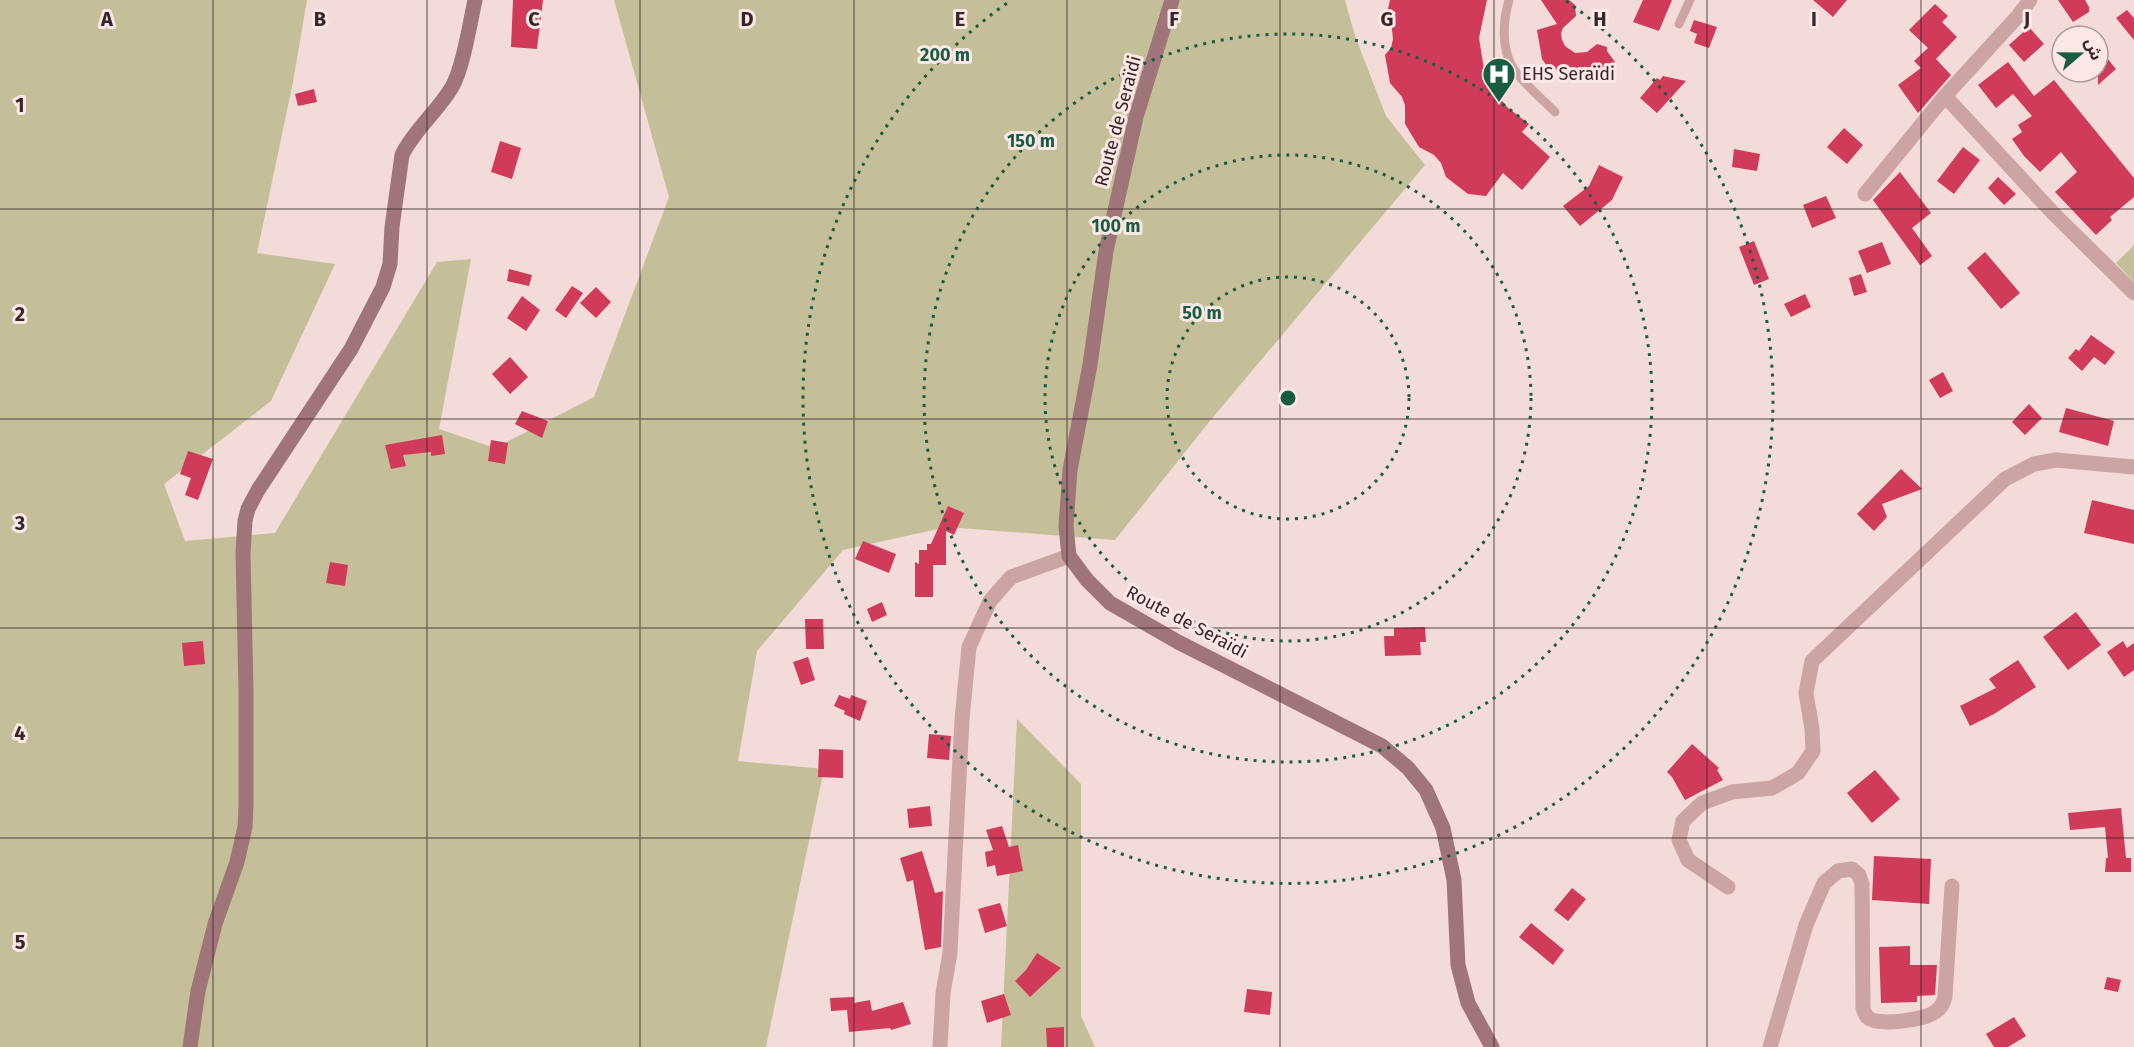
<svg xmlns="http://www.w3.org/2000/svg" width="2134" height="1047" viewBox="0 0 2134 1047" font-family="'Fira Sans','Noto Sans Arabic',sans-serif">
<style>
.green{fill:#c4bf98}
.building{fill:#d03b5a}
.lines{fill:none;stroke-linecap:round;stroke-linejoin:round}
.service{stroke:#cca4a4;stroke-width:9}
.minor{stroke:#cca4a4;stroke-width:15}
.secondary{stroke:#a07579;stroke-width:15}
.grid{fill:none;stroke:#372629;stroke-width:1.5;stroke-opacity:0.55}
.ring{fill:none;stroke:#195c42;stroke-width:3;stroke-dasharray:3 6}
.labels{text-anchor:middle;stroke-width:6;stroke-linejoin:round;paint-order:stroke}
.poi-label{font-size:18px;fill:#372629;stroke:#fbe8e6;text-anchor:start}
.street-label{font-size:18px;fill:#372629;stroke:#fbe8e6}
.grid-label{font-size:20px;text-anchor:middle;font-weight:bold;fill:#372629;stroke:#fbe8e6;stroke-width:6;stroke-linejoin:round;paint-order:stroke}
.centre{fill:#195c42;stroke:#fbe8e6;stroke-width:3}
.ring-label{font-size:18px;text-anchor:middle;font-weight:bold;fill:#195c42;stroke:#fbe8e6;stroke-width:6;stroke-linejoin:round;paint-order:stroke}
</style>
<rect width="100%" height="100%" fill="#f3dbd9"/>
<!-- green -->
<path class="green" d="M0,0H307L293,82L257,253L335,264L271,401L164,484L185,541L275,533L437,262L471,259L439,429L495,448L594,397L669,197L614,0H1345L1355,36L1386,116L1425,165L1209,422L1115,540L947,527L843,550L757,651L738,761L824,769L766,1047H0Z
M2134,245V282L2116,263Z
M1017,719L1081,784V1016L1095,1047H1001Z"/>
<!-- building -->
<path class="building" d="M513,0H543L537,49L511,47Z
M1390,0H1487L1479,38L1484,69L1494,91L1507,107L1529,124L1522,132L1550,157L1522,190L1503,173L1486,196L1468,194L1446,177L1441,163L1434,155L1419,147L1405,124V105L1402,97L1390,83L1385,55L1391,48L1393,39L1391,21L1387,13Z
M1541,0H1569L1575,5L1576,16L1563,28L1561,33L1562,40L1565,46L1575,53L1587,52L1597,44L1607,47V51L1615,62L1602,76L1591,67L1578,70L1576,77L1547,66L1542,59L1537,30L1557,24Z
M1643,0H1672L1659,31L1633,22Z
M1813,0H1847L1833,17Z
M2058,0H2085L2089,7V12L2073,22Z
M1935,4L1948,16L1942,22L1957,37L1936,59L1951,75L1918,113L1898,85L1921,68L1914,61L1928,48L1909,30Z
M2127,10L2134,18V40L2116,18Z
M1694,20L1717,27L1709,48L1694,43L1697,34L1690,31Z
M2029,27L2044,44L2024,62L2009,45Z
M2098,47L2116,69L2098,85Z
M2008,62L2034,96L2054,80L2134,178V197L2110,217L2112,220L2096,235L2055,192L2077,172L2061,152L2040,172L2024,156L2012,139L2022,132L2018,125L2032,116L2013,94L1996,108L1978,85Z
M1663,76L1686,81L1657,113L1640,98L1657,78L1660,80Z
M314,89L317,102L298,106L295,94Z
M1844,128L1863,145L1847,164L1827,147Z
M500,141L521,148L512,179L491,172Z
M1963,147L1980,160L1954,194L1937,181Z
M1734,149L1760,154L1757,171L1732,167Z
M1599,165L1623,177L1612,200L1580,226L1563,206L1589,186Z
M1900,172L1931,213L1912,228L1932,256L1920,265L1873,200Z
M1998,177L2016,194L2004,205L1988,188Z
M1826,196L1836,218L1812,228L1803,205Z
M1754,241L1769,279L1754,285L1739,247Z
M1882,242L1891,264L1867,273L1858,251Z
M1985,252L2020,293L2001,309L1967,268Z
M509,269L532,275L529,286L507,281Z
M1861,274L1867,292L1854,296L1849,278Z
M572,286L583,293L566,318L555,310Z
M596,287L611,302L596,318L580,303Z
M1805,294L1811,307L1791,317L1784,304Z
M522,296L540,310L526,331L507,318Z
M2091,335L2115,352L2105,365L2094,357L2082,371L2068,358L2076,349L2079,351Z
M510,357L528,377L510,394L492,374Z
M1943,372L1953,391L1940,398L1929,380Z
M2029,404L2042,418L2025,435L2012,422Z
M2066,408L2114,421L2108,446L2059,432Z
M522,411L548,421L542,438L515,424Z
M442,435L445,454L431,456V452L403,455L406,466L391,469L385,445Z
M491,440L508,443L505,464L488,461Z
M188,451L213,459L198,500L185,495L191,478L180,474Z
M1901,469L1922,489L1882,504L1887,517L1874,531L1857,514Z
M2092,500L2134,510V544L2084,533Z
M948,506L964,513L954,535L946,531V565H933V597H915V562L919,564V550H927V544H931Z
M863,541L896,554L889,573L855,559Z
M330,562L348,565L345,586L326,583Z
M882,602L887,615L872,622L867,609Z
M2076,612L2101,645L2068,670L2043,637Z
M805,619H823L824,649H806Z
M1425,627L1426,642H1420L1421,655L1385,656L1384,636H1394V628Z
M203,641L205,664L184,666L182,643Z
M2123,641L2127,648L2134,643V670L2124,677L2107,652Z
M808,657L815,680L801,685L793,662Z
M2018,660L2036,687L1994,714L1970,726L1960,706L1996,688L1989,679Z
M839,695L850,699L851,695L867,701L860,721L844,714L845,711L834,706Z
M929,734L951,736L949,760L927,758Z
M1692,744L1719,768L1717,770L1723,780L1685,800L1672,777L1667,772Z
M819,749L843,750V778L818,777Z
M1875,770L1900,799L1872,823L1847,793Z
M930,806L932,826L909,828L907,809Z
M2121,808L2126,858H2131V872H2105L2106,858H2108L2105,827L2070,830L2068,813Z
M1002,826L1009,847L1018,845L1023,871L997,876L995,865L987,867L985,852L993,850L986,830Z
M922,851L935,893L943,891L941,947L925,950L913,880L907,882L900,858Z
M1874,856L1931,859L1929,904L1872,900Z
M1572,888L1586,899L1568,921L1554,910Z
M1000,903L1007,926L985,933L978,909Z
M1531,923L1564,950L1553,965L1519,937Z
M1910,946V965H1937L1935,995L1917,996V1002L1881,1003L1879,947Z
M1037,953L1061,968L1030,997L1015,981L1026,970Z
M2107,977L2121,980L2118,992L2104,989Z
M1247,989L1272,992L1270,1015L1244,1012Z
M1004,994L1011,1015L987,1023L981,1001Z
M854,997V1003L870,1000L872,1011L903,1002L911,1024L891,1030L890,1028L849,1032L847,1010L831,1011L830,998Z
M2014,1017L2026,1036L2008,1047H1994L1986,1034Z
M1064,1027V1047H1047L1046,1028Z"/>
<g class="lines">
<!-- service -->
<path class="service" d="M1509,0C1503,21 1501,48 1513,68C1522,82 1543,100 1555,112
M1679,24L1690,0"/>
<!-- minor -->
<path class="minor" d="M1945,96L2054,214L2134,293
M1865,194L1945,96L2018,16L2030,0
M1728,887L1688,860L1679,840L1683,821L1702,803L1732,792L1772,788L1798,773L1813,751L1812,729L1806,693L1812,661L2005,479L2034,464L2056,460L2134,467
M940,1047L943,993L950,953L962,719L969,647L990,601L1011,577L1069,556
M1770,1047L1806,925L1824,883L1838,871L1852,869L1859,875L1862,884L1863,1008C1864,1011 1865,1014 1867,1017C1877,1027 1924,1020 1935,1012C1941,1008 1943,1004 1945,997L1952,886"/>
<!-- secondary -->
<path class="secondary" d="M1172,0L1136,117L1106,251L1090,365L1070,470L1066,526L1069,556L1087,580L1110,603L1178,642L1382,746L1408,768L1426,790L1443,828L1454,880L1458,965L1468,1003L1492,1047
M190,1047L198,991L215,924L237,862L245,827L246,806V691L243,553L245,521L248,509L258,490L351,349L383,287L390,264L392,227L402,155C414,130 438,111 452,87C463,68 470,23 475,0"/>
</g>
<!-- grid -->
<path class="grid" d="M213,0V1047M427,0V1047M640,0V1047M854,0V1047M1067,0V1047M1280,0V1047M1494,0V1047M1707,0V1047M1921,0V1047M0,209H2134M0,419H2134M0,628H2134M0,838H2134"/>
<!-- distance rings -->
<g class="ring">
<circle cx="1288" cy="398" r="121"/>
<circle cx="1288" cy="398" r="243"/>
<circle cx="1288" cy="398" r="364"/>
<path d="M1566 1A485 485 0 1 1 1010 1"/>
</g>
<!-- icons -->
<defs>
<symbol id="hospital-pin" viewBox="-11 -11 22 30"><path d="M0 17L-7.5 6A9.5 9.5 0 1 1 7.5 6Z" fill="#195c42" stroke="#fbe8e6"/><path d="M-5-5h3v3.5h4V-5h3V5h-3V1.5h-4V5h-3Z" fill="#fff"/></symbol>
</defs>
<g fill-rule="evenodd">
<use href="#hospital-pin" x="1480" y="55" width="38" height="52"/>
</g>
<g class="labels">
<!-- poi labels -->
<g class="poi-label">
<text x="1522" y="80">EHS Seraïdi</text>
</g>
<!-- street labels -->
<g class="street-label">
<text transform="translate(1118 121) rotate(-75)" y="6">Route de Seraïdi</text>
<text transform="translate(1187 622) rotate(28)" y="6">Route de Seraïdi</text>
</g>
</g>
<g class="grid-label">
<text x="107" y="26">A</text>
<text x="320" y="26">B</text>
<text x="534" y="26">C</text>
<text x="747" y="26">D</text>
<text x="960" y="26">E</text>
<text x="1174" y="26">F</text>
<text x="1387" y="26">G</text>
<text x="1600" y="26">H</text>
<text x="1814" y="26">I</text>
<text x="2027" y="26">J</text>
<text x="20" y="112">1</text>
<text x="20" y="321">2</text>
<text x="20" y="530">3</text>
<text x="20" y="740">4</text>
<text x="20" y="949">5</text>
</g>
<circle cx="1288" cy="398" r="9" class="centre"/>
<g class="ring-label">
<text x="945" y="61">200 m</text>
<text x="1031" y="147">150 m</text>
<text x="1116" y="232">100 m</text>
<text x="1202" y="319">50 m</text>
</g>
<!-- north arrow -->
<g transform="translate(2080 54) rotate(70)"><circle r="28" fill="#fbe8e6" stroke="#ad9a9a" stroke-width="1.5"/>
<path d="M0-4.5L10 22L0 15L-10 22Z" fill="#195c42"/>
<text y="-9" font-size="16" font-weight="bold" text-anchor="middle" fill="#372629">ش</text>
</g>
</svg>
